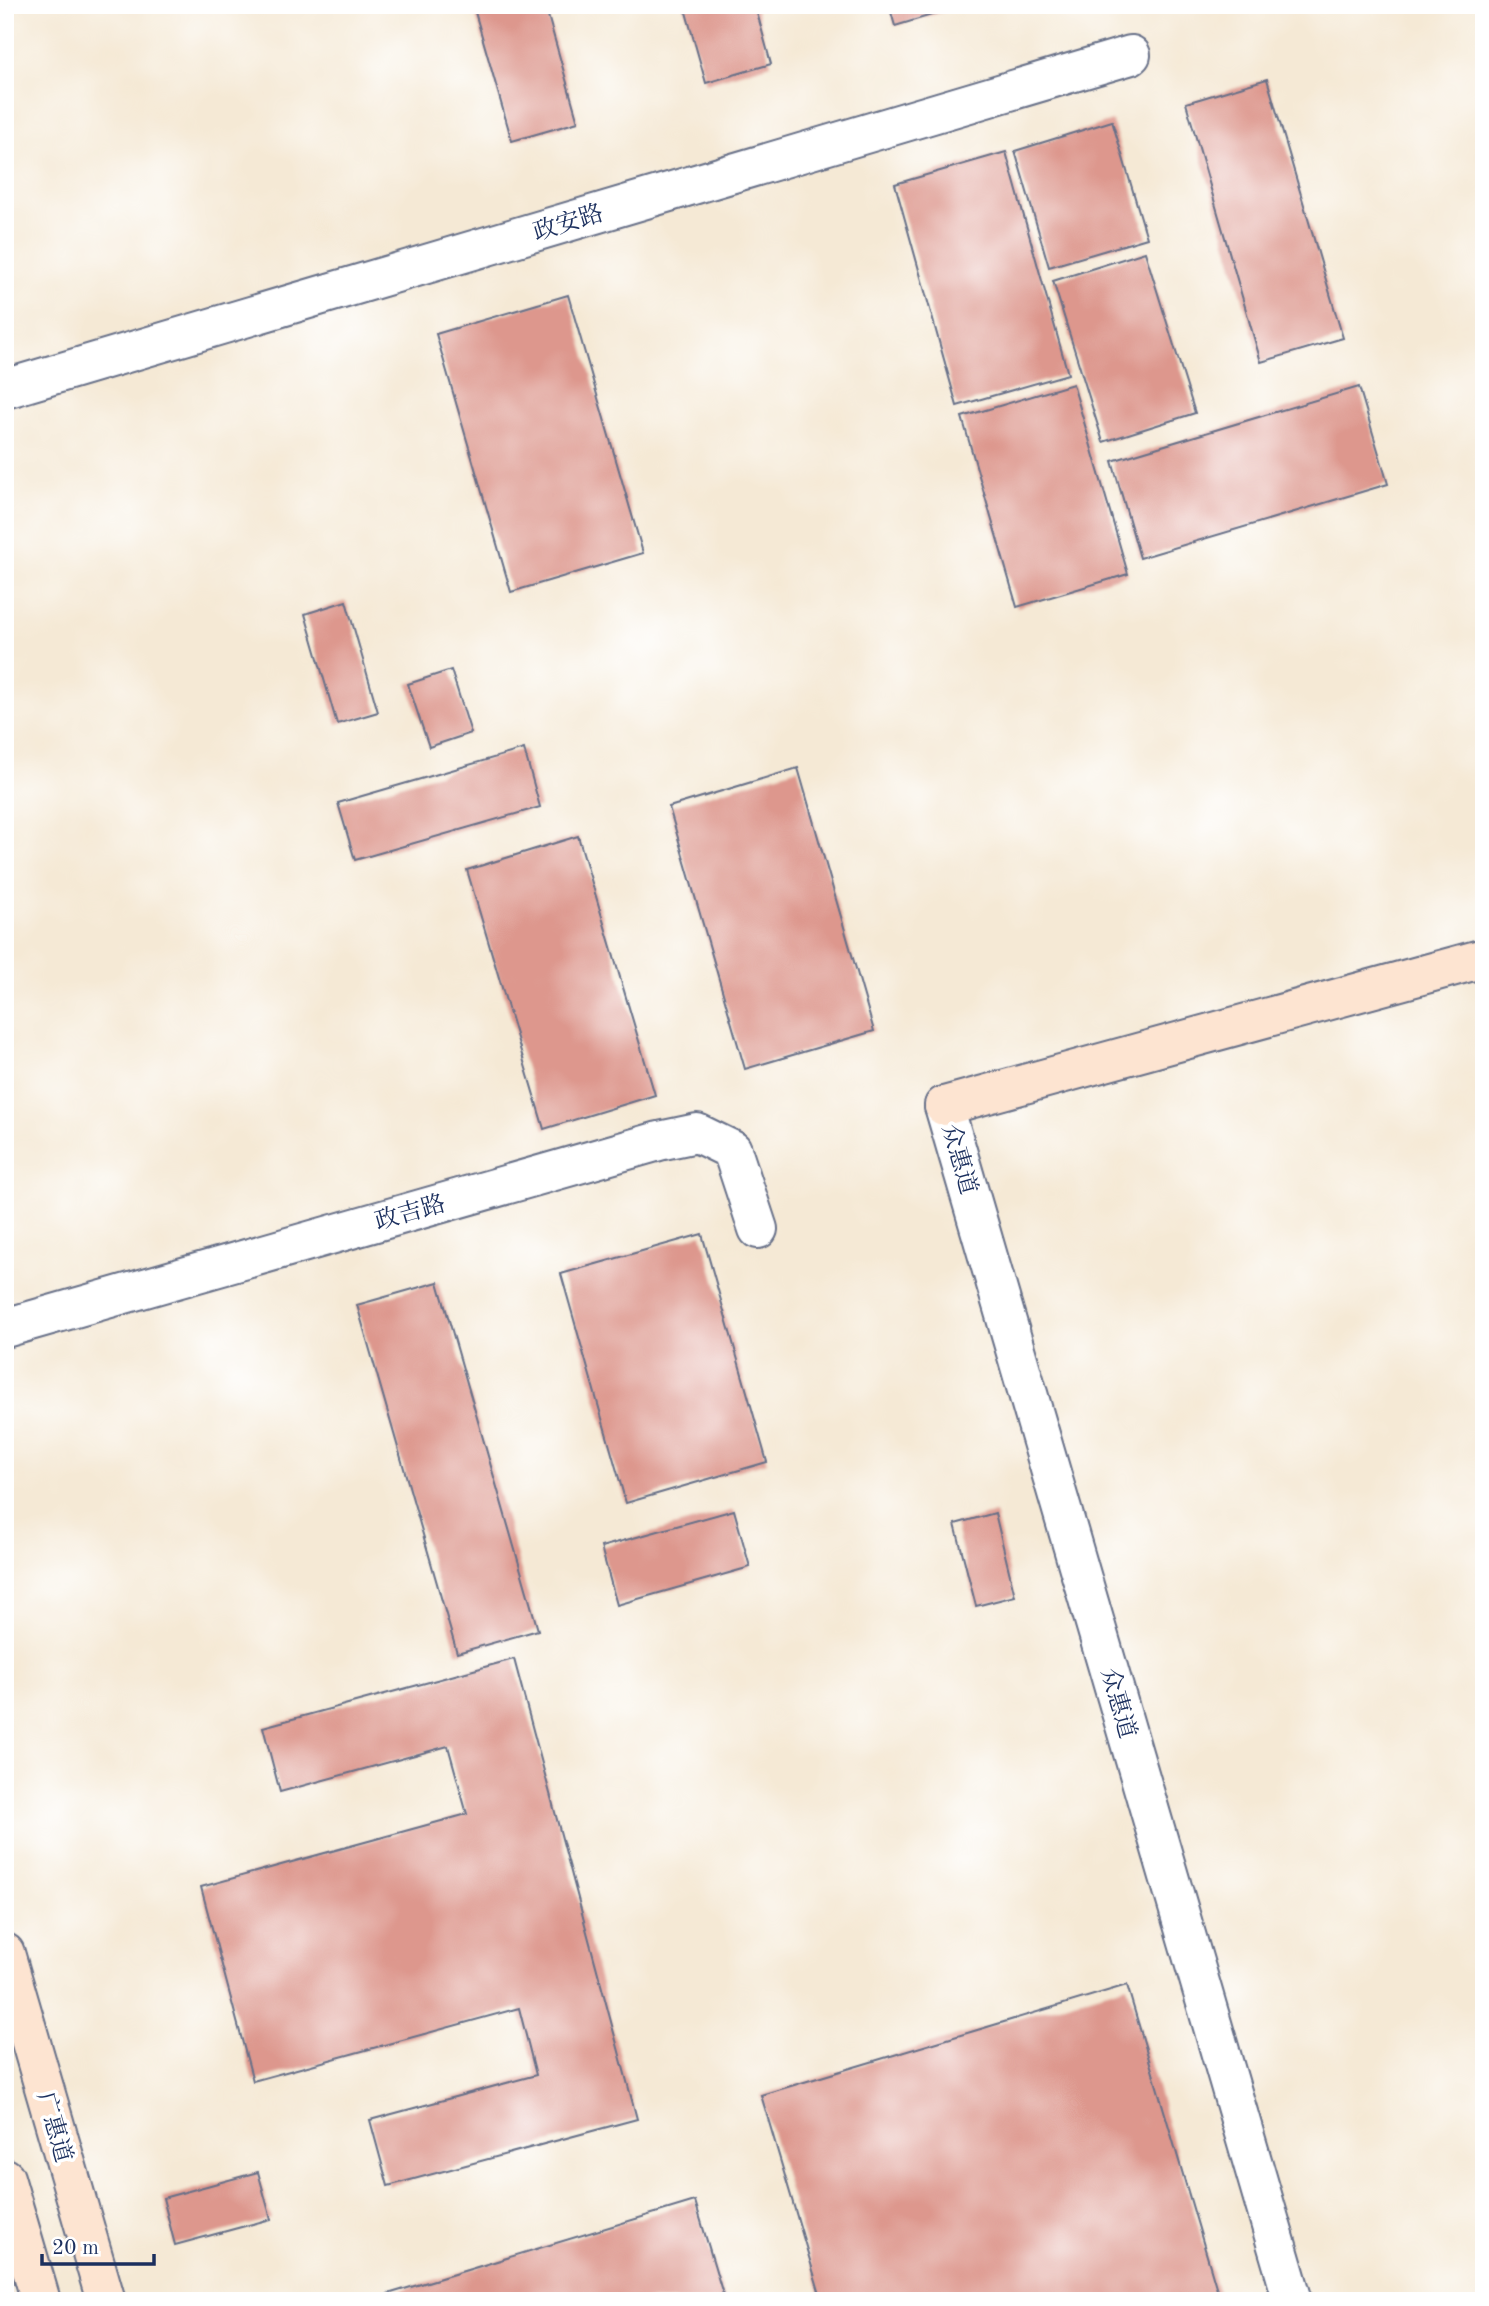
<svg xmlns="http://www.w3.org/2000/svg" width="1489" height="2306" viewBox="0 0 1489 2306" font-family="'Old Standard TT','Noto Serif SC',serif">
<style>
.building{fill:#dd978d}
.lines{fill:none;stroke-linecap:round;stroke-linejoin:round}
.street-casing{stroke:#677088;stroke-width:42}
.secondary-casing{stroke:#677088;stroke-width:42}
.street{stroke:#fff;stroke-width:38}
.secondary{stroke:#fde4d1;stroke-width:38}
.labels{text-anchor:middle;stroke-width:7;stroke-linejoin:round;paint-order:stroke}
.street-label{font-size:24px;fill:#1b2f5e;stroke:#fff}
</style>
<rect width="100%" height="100%" fill="#fff"/>
<filter id="ink" filterUnits="userSpaceOnUse"><feTurbulence type="fractalNoise" baseFrequency=".0143" numOctaves="2"/><feDisplacementMap in="SourceGraphic" scale="14" xChannelSelector="R" yChannelSelector="G"/><feConvolveMatrix kernelMatrix="1 2 1 2 8 2 1 2 1" color-interpolation-filters="sRGB"/></filter>
<filter id="wash" filterUnits="userSpaceOnUse"><feTurbulence type="fractalNoise" baseFrequency=".00686" numOctaves="4" result="noise"/><feDisplacementMap in="SourceGraphic" scale="28" xChannelSelector="R" yChannelSelector="G"/><feGaussianBlur stdDeviation="1.57" result="paint"/><feColorMatrix in="noise" values="0 0 0 0 0 0 0 0 0 0 0 0 0 0 0 0 0 1.4 0 .05"/><feComposite in="paint" operator="in"/></filter>
<g filter="url(#wash)">
<rect width="100%" height="100%" fill="#f5e9d5"/>
<g id="blocks">
<!-- building -->
<path class="building" d="M473,5H545L578,122L512,141Z
M684,5H755L771,64L706,83Z
M889,5H958L959,7L895,26Z
M1267,79L1343,338L1261,362L1186,103Z
M1112,121L1147,238L1049,267L1015,151Z
M1006,152L1068,374L957,406L895,184Z
M1145,252L1195,413L1103,442L1053,281Z
M568,295L643,553L511,592L436,334Z
M1073,384L1128,574L1017,607L962,417Z
M1359,387L1388,484L1140,558L1112,461Z
M346,601L378,712L337,724L305,614Z
M451,670L471,733L429,747L408,684Z
M524,749L540,807L355,860L338,803Z
M798,768L874,1031L745,1069L669,807Z
M578,836L655,1095L544,1129L467,870Z
M702,1234L767,1462L626,1503L561,1274Z
M438,1282L538,1630L457,1653L357,1305Z
M734,1510L750,1567L617,1605L601,1547Z
M995,1513L1015,1596L976,1606L955,1524Z
M514,1659L637,2119L388,2186L370,2120L536,2075L519,2008L253,2081L201,1887L467,1814L448,1746L280,1792L263,1727Z
M1127,1985L1220,2300L822,2301L761,2095Z
M258,2172L271,2219L175,2245L163,2198Z
M695,2201L725,2301H390L388,2294Z"/>
</g>
</g>
<g filter="url(#ink)">
<use href="#blocks" fill-opacity="0" stroke="#677088" stroke-width="2"/>
<g class="lines">
<defs>
<path id="street" d="M5,389L1131,55
M944,1106L1293,2301
M5,1328L659,1141L697,1133L732,1150L758,1229"/>
<path id="secondary" d="M944,1106L1484,958
M5,1953L106,2301
M5,2178L41,2301"/>
</defs>
<!-- street casing -->
<use href="#street" class="street-casing"/>
<!-- secondary casing -->
<use href="#secondary" class="secondary-casing"/>
<!-- street -->
<use href="#street" class="street"/>
<!-- secondary -->
<use href="#secondary" class="secondary"/>
</g>
</g>
<g class="labels">
<!-- street labels -->
<g class="street-label">
<text transform="translate(568 222) rotate(-17)" y="8">政安路</text>
<text transform="translate(960 1159) rotate(74)" y="8">众惠道</text>
<text transform="translate(410 1212) rotate(-16)" y="8">政吉路</text>
<text transform="translate(1119 1703) rotate(74)" y="8">众惠道</text>
<text transform="translate(55 2127) rotate(74)" y="8">广惠道</text>
</g>
</g>
<!-- margin -->
<rect width="1489" height="2306" fill="none" stroke="#fff" stroke-width="28"/>
<!-- scale -->
<path d="M42 2254v10h112v-10" fill="none" stroke="#1b2f5e" stroke-width="3.5"/>
<text x="52" y="2254" font-size="21" fill="#1b2f5e" stroke="#ffffff" stroke-width="5" paint-order="stroke">20 m</text>
</svg>
